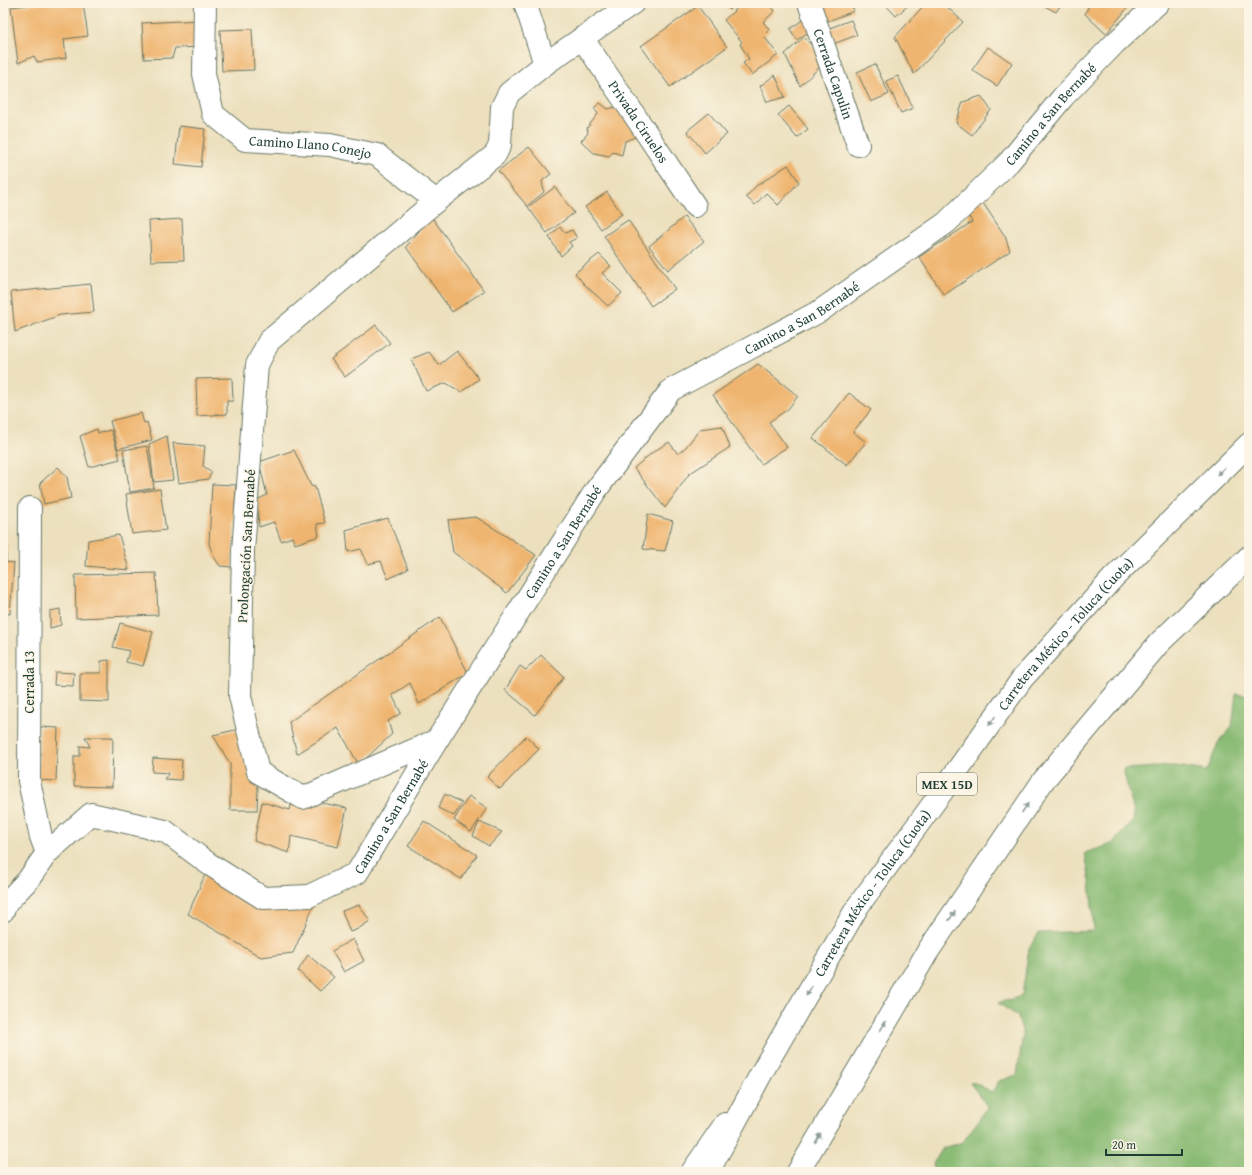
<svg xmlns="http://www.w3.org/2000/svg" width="1252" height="1175" viewBox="0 0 1252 1175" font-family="'Gentium Book Plus',serif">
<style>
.forest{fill:#8abb74;stroke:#547c54}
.building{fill:#efb56f}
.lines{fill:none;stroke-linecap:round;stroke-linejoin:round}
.minor-casing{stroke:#677664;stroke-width:24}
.highway-casing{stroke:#677664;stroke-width:24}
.minor{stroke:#fff;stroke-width:22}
.highway{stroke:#fff;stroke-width:22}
.oneway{fill:#8f9e9a}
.labels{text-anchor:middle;stroke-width:3;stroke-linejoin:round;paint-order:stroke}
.shield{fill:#fcf5e5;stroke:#617469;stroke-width:1}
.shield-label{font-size:13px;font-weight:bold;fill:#1f3d34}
.street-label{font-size:14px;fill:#1f3d34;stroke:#fcf5e5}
</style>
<rect width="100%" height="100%" fill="#fcf5e5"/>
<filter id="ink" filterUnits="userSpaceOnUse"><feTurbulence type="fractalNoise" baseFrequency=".025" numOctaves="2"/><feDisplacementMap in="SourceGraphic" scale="8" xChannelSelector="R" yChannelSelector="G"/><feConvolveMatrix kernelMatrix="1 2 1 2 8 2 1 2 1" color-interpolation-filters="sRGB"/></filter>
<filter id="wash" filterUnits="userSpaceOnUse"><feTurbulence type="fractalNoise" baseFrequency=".012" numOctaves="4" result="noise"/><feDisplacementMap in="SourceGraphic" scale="16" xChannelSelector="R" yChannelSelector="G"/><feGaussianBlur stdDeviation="0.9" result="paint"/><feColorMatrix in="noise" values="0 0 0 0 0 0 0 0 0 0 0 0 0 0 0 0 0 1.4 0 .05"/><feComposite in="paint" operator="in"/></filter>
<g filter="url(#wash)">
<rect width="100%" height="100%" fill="#ece0be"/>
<!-- forest -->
<path class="forest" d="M1236,694L1249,696V1172H935L933,1164L943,1148L963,1142L988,1107L970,1083H975L992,1092L999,1081L1017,1075L1023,1034L1018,1016L998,1003L1022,996L1029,948L1039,933L1094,931L1090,881L1085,853L1112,844L1133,821L1134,812L1123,769L1175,766L1207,771L1218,743L1232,727Z"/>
<g id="blocks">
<!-- building -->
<path class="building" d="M45,3H83L88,36L64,39L66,58L37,62L34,56L18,63L11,7Z
M224,3H268V5L224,6Z
M723,3H737L730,10Z
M743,3H769L775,11L763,22L770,30L764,36L778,55L752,75L743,63L749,59L740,44L742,42L724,20Z
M815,3H851L854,11L823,23Z
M884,3H911L896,16Z
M926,3H943L963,22L914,74L895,37Z
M1039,3H1062L1056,12Z
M1090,3H1129L1130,5L1106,34L1085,14Z
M698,6L727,47L670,87L641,46Z
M805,18L813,29L797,40L790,29Z
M201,20L202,47L175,48L172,58L144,59L142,23Z
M851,20L857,35L833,44L827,29Z
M252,29L254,70L222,71L220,30Z
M804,37L826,61L800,86L785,54Z
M988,47L1012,63L997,86L972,70Z
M875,64L889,94L871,102L857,72Z
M775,75L785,97L767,102L760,86Z
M898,76L913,108L901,113L886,81Z
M981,96L991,110L972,135L956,123L963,102Z
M600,103L608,109L615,107L640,135L625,141L622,155L613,152L609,156L594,153L581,141L588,133L587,128L598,114L594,108Z
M789,106L808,129L797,138L778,115Z
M709,113L727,134L705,153L687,131Z
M179,126L205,129L201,167L175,164Z
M529,147L551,174L542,181L544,192L527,206L498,171Z
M788,165L799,182L778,205L766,193L755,205L746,197L756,186Z
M555,187L574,213L547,233L528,207Z
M607,192L622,214L601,229L585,207Z
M981,200L1005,236L1010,251L944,295L919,257L972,222L965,210Z
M431,216L484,291L452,312L406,247Z
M684,217L704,241L668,270L649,246Z
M182,219L184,260L151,261L149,221Z
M628,220L675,289L651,306L604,236Z
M560,227L565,233L572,230L577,238L569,242L572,246L561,256L549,237Z
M599,254L611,266L602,273L622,293L608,306L584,284L575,273Z
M91,284L94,312L60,315L15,332L11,292Z
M376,325L390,343L345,377L331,359Z
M457,351L479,379L461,392L446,383L426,391L411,359L429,352L439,365Z
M758,364L798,396L788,409L769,422L787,447L761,464L713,395Z
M232,378L233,401H227V414L197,416L196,379Z
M849,393L871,410L853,432L866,442L847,465L813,438Z
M141,413L144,423L147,422L152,440L118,449L110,421Z
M722,426L730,447L689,474L665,508L634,468L653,452L669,442L678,454L686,447L700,429Z
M97,429L98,433L111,430L120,459L89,467L80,436Z
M167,436L173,480L154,482L149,444Z
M173,443L205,446L203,466L212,472L208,479L179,483Z
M147,446L154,488L130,492L123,450Z
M294,450L311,486L315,487L325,523L317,524L319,536L295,544L292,537L281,541L274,522L259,527L257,500L267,495L259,462Z
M58,467L67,477L71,498L44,504L40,483Z
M212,484L236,485L232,567L220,566L214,557L209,544Z
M160,489L166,530L132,534L126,494Z
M648,514L673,521L665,551L643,549Z
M476,517L536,555L507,593L453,552L448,520Z
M388,518L408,569L388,579L381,561L368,564L361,549L348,552L346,530Z
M119,535L129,570L86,566L88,540Z
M3,543L7,544L6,562L14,563L10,614L3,613Z
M156,573L158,615L76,618L75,575Z
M60,609L61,625L50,628V611Z
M440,617L468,673L419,704L410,683L392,695L401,713L388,721L392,734L359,765L338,728L297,754L289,722Z
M120,623L153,632L143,666L126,662L129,651L113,647Z
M541,655L564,677L535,715L505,690L520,666L526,670Z
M109,660V702L80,701V673H101V661Z
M55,672L74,673L73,686L54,685Z
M40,727L58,728L56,781L38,780Z
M244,728L258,789L257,810H230V764L213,735Z
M526,736L539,749L500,789L487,777Z
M85,737H113L112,787L74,786V756H80V746L90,747Z
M153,758L182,760L181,780L164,779L169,773L152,772Z
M445,794L462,803L454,816L438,808Z
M469,796L487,808L471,832L454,820Z
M293,797L347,808L338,847L291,836L289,853L254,841L262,802L290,810Z
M424,821L477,855L461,879L408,846Z
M479,822L502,832L489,846L473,836Z
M207,870L314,905L293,953L261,957L188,914Z
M359,905L370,921L358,929L350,932L342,911Z
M353,939L364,961L344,972L332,951Z
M308,955L334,977L320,991L298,971Z"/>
</g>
</g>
<g filter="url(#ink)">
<use href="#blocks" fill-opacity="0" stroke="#677664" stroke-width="1"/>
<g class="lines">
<defs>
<g id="minor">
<path id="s1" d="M205,3L204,74L213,114L245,140L330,145L377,155L436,201L495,155L500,145L502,107L509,93L545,64L633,3"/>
<path d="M525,3L545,64"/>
<path id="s2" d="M809,3L858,145"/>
<path id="s3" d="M582,38L631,110L695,206"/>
<path d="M436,201L269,341L257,365L243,551L240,696L258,772L303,798L437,740"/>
<path d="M30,508L29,781L41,837L47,853"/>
<path id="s4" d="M3,911L7,902L28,880L47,853L91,814L165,831L209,864L263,898L309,896L357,873L437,740L596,490L671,390L820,311L946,223L1009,162L1063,97L1114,44L1158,3"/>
<path d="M692,1172L725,1124"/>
</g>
<g id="highway">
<path id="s5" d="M708,1172L767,1063L858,906L944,789L1022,679L1113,578L1249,444"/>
<path d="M798,1172L928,951L1043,781L1159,643L1249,557"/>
</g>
</defs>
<!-- minor casing -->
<use href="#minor" class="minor-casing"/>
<!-- highway casing -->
<use href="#highway" class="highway-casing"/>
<!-- minor -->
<use href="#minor" class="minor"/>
<!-- highway -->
<use href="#highway" class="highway"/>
</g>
<!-- one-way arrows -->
<defs><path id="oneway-solid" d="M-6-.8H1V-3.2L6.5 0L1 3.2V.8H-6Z"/></defs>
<g class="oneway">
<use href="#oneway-solid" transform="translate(1221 471) rotate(135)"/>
<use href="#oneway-solid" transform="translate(992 721) rotate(125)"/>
<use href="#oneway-solid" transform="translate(1025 808) rotate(-56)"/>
<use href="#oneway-solid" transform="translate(952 916) rotate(-56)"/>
<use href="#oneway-solid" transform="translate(809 991) rotate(120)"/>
<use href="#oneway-solid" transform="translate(883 1026) rotate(-60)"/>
<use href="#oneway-solid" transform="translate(818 1138) rotate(-60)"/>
</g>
</g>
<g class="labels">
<!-- shield labels -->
<rect class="shield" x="917" y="773" width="60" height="22" rx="3"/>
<g class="shield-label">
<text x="947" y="789">MEX 15D</text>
</g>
<!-- street labels -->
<g class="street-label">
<text dy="5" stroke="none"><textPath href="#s2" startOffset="75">Cerrada Capulin</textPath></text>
<text dy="5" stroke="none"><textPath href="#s4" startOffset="1476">Camino a San Bernabé</textPath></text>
<text dy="5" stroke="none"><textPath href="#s3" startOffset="101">Privada Ciruelos</textPath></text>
<text dy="5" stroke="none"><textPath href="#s1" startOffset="219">Camino Llano Conejo</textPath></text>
<text dy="5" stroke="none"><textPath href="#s4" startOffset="1152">Camino a San Bernabé</textPath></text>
<text dy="5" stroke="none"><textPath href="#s4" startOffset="816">Camino a San Bernabé</textPath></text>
<text transform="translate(246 546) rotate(-87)" y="5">Prolongación San Bernabé</text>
<text dy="5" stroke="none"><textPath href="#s5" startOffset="648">Carretera México - Toluca (Cuota)</textPath></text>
<text transform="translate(29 682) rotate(-90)" y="5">Cerrada 13</text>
<text dy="5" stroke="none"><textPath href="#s4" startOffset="492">Camino a San Bernabé</textPath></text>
<text dy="5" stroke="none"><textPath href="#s5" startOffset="324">Carretera México - Toluca (Cuota)</textPath></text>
</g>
</g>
<!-- margin -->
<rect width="1252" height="1175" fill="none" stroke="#fcf5e5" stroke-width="16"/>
<!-- scale -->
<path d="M1106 1149v6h76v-6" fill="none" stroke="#1f3d34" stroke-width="2"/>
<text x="1112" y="1149" font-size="12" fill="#1f3d34" stroke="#fcf5e5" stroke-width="3" paint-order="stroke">20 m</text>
</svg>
